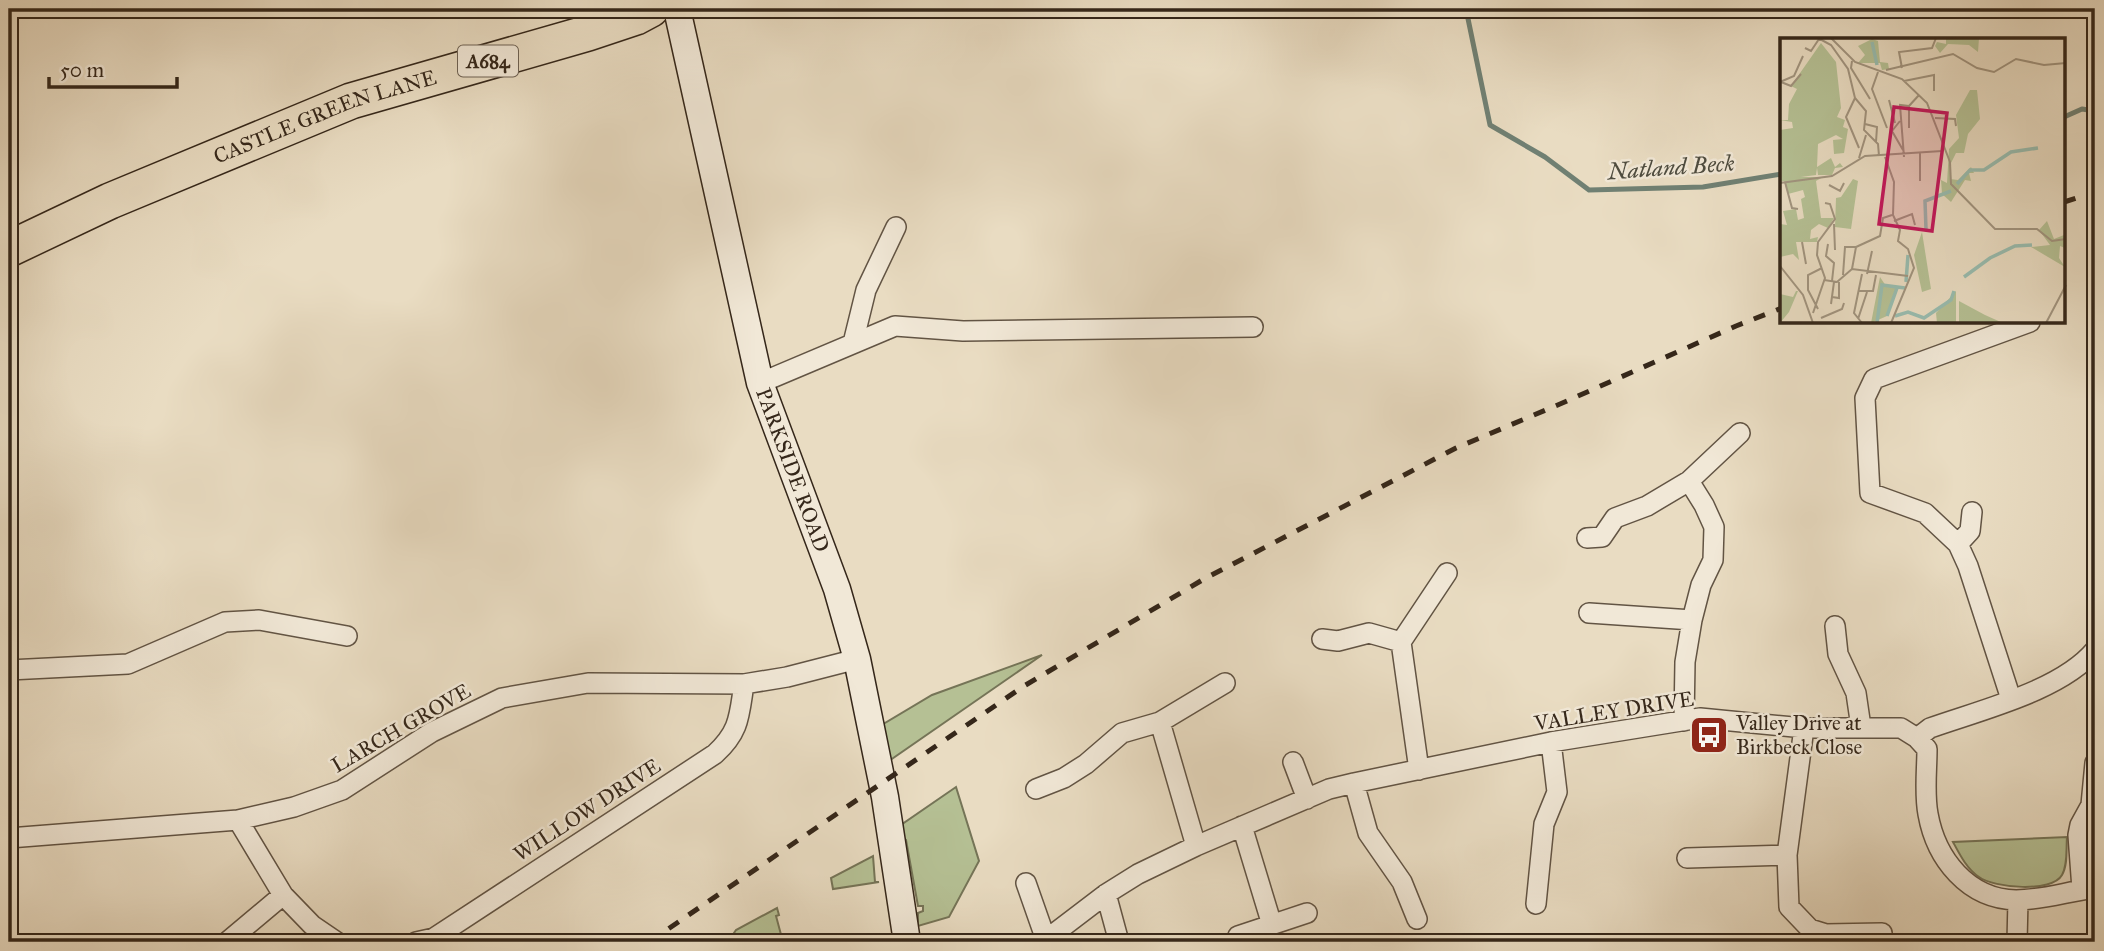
<svg xmlns="http://www.w3.org/2000/svg" width="2104" height="951" viewBox="0 0 2104 951" font-family="'IM FELL Great Primer',serif">
<style>
.green{fill:#b5c094;stroke:#757457;stroke-width:2}
.lines{fill:none;stroke-linecap:round;stroke-linejoin:round}
.stream{stroke:#708073;stroke-width:5}
.street-casing{stroke:#625444;stroke-width:22}
.secondary-casing{stroke:#35271a;stroke-width:29}
.highway-casing{stroke:#35271a;stroke-width:38}
.street{stroke:#f1e8d7;stroke-width:19}
.secondary{stroke:#f1e8d7;stroke-width:26}
.highway{stroke:#e9dcc2;stroke-width:35}
.rail{stroke:#35271a;stroke-width:5;stroke-dasharray:12 12;stroke-linecap:butt}
.labels{text-anchor:middle;stroke-width:5;stroke-linejoin:round;paint-order:stroke}
.shield{fill:#f1e8d7;stroke:#6d6153;stroke-width:2}
.shield-label{font-size:19px;font-weight:bold;fill:#35271a}
.street-label{font-size:21px;fill:#35271a;stroke:#f1e8d7}
.poi-label{font-size:21px;fill:#35271a;stroke:#f1e8d7;text-anchor:start}
.water-label{font-size:23px;font-style:italic;fill:#4e4c3f;stroke:#f1e8d7}
.inset-river{fill:none;stroke:#98bcaf;stroke-width:3.5}
.inset-road{fill:none;stroke:#a1947f;stroke-width:2}
.view{fill:#c2185b;fill-opacity:0.15;stroke:#c2185b;stroke-width:3.5}
.inset-edge{fill:none;stroke:#35271a;stroke-width:3.5}
</style>
<rect width="100%" height="100%" fill="#e9dcc2"/>
<filter id="stains"><feTurbulence type="fractalNoise" baseFrequency=".00286" numOctaves="4"/><feColorMatrix values="0 0 0 0 .2 0 0 0 0 .09 0 0 0 0 .02 0 0 0 .5 -.17"/></filter>
<radialGradient id="worn" r=".72"><stop offset=".6" stop-color="#630" stop-opacity="0"/><stop offset="1" stop-color="#630" stop-opacity=".3"/></radialGradient>
<!-- green -->
<path class="green" d="M1042,655L886,763L880,726L932,695Z
M956,787L979,861L949,917L918,926V913L923,911V906H918L906,840L900,837L898,827Z
M2067,837C2066,849 2068,865 2062,875C2052,893 1994,888 1979,877C1967,869 1960,855 1953,842Z
M873,856L875,882H879L833,889L831,878Z
M777,908L779,915L776,916L783,942H728L736,930Z"/>
<g class="lines">
<!-- stream -->
<path class="stream" d="M1466,9L1490,125L1545,157L1589,190L1703,187L1782,174
M2064,117L2082,109L2095,111"/>
<defs>
<path id="street" d="M853,343L866,290L896,227
M760,383L895,326L963,331L1253,327
M1587,538L1602,537L1615,518L1647,506L1689,481L1740,433
M1958,544L1970,531L1972,512
M1589,613L1692,620
M1835,626L1838,654L1856,693L1861,727
M1322,639L1338,641L1369,633L1401,642
M9,670L128,664L225,622L259,620L347,636
M2011,699L1968,566L1958,544L1925,513L1870,493L1865,398L1874,379L2030,322
M1684,721L1685,662L1692,620L1701,585L1713,560L1714,527L1704,505L1689,481
M1160,722L1196,846
M1804,728L1787,855L1789,907L1810,929L1826,934L1882,933
M1917,738L1927,749C1927,770 1924,793 1928,814C1936,859 1968,899 2016,900C2043,900 2069,891 2095,888
M1293,762L1307,799
M1419,770L1401,642L1447,573
M1354,783L1368,833L1402,882L1417,919
M1036,789L1064,778L1086,764L1122,733L1160,722L1225,683
M238,820L283,895L312,925L337,942
M1242,826L1272,925
M9,838L238,820L294,807L342,790L432,732L502,698L588,683L744,684L787,677L857,659
M1687,858L1787,855
M1026,883L1046,940
M2082,889L2078,835L2080,825L2091,805L2095,763
M1106,894L1119,942
M1536,904L1544,824L1557,792L1551,742
M1238,936L1307,913
M227,942L283,895
M416,942L434,938L715,754C740,731 739,716 744,684
M1043,942L1106,894L1138,874L1196,846L1329,789L1354,783L1551,742L1700,718L1804,728H1901L1917,738L1930,728C1980,710 2061,691 2095,650
M2017,942L2018,900"/>
<g id="secondary">
<path id="s1" d="M677,9L760,383L837,589L857,659L885,797L907,942"/>
</g>
<g id="highway">
<path id="s2" d="M9,249L110,201L351,101L588,33L636,17L651,9"/>
</g>
</defs>
<!-- street casing -->
<use href="#street" class="street-casing"/>
<!-- secondary casing -->
<use href="#secondary" class="secondary-casing"/>
<!-- highway casing -->
<use href="#highway" class="highway-casing"/>
<!-- street -->
<use href="#street" class="street"/>
<!-- secondary -->
<use href="#secondary" class="secondary"/>
<!-- highway -->
<use href="#highway" class="highway"/>
<!-- rail -->
<path class="rail" d="M2064,202L2095,192
M649,942L1024,686L1204,579L1456,448L1560,404L1736,326L1782,308"/>
</g>
<!-- icons -->
<defs>
<symbol id="bus-square" viewBox="-11 -11 22 22"><rect x="-9" y="-9" width="18" height="18" rx="4" fill="#8f2418" stroke="#f1e8d7"/><path d="M-5-6H5V4H4V6H2V4H-2V6H-4V4H-5ZM-3.5-4V0h7V-4ZM-3.5 1.2v1.5H-2V1.2ZM2 1.2v1.5H3.5V1.2Z" fill="#fff"/></symbol>
</defs>
<g fill-rule="evenodd">
<use href="#bus-square" x="1687" y="713" width="44" height="44"/>
</g>
<g class="labels">
<!-- shield labels -->
<rect class="shield" x="458" y="45.5" width="60" height="31" rx="5"/>
<g class="shield-label">
<text x="488" y="68">A684</text>
</g>
<!-- street labels -->
<g class="street-label">
<text dy="7" stroke="none"><textPath href="#s2" startOffset="343">CASTLE GREEN LANE</textPath></text>
<text dy="7" stroke="none"><textPath href="#s1" startOffset="476">PARKSIDE ROAD</textPath></text>
<text transform="translate(1614 711) rotate(-9)" y="7">VALLEY DRIVE</text>
<text transform="translate(401 728) rotate(-30)" y="7">LARCH GROVE</text>
<text transform="translate(587 810) rotate(-33)" y="7">WILLOW DRIVE</text>
</g>
<!-- poi labels -->
<g class="poi-label">
<text x="1736" y="730">Valley Drive at<tspan x="1736" dy="24">Birkbeck Close</tspan></text>
</g>
<!-- water labels -->
<g class="water-label">
<text transform="translate(1671 167) rotate(-4)" y="8">Natland Beck</text>
</g>
</g>
<!-- overview -->
<g transform="translate(1780 38)">
<rect width="285" height="285" fill="#e9dcc2"/>
<path d="M166,0H199L198,14L189,7L168,6L160,15L155,8L157,4L166,6ZM92,1L98,3L100,24L108,25L109,31L102,32L100,25H78L85,17L78,8ZM41,5L56,24L61,70L57,79L65,82L63,89L68,91L64,115L54,116L53,102L63,101L56,97L38,106L37,129L51,120L55,129L60,125L63,129L55,130L52,137H38L37,130L36,137L21,139H43L36,143L41,180H54L48,190L39,186L31,192L30,201L38,199L37,204H16L19,222L13,216L0,219V186L7,187L3,173L16,171L18,182L24,180L21,161L25,159L23,152L8,156L4,143L0,144V92L13,90L12,84L0,82H8L9,66L17,51L11,48ZM190,52H197L200,81L188,96L184,115H176L171,125L170,141L178,142L191,129L194,135H189L191,143L185,142L171,164L162,156L161,142L167,145L169,111L179,100L176,77ZM73,141L78,143L71,191L55,189L56,160L61,159ZM267,183L274,201L284,197L285,190V210L280,208L279,220L285,229L251,209L270,207L259,192ZM142,194L151,251L142,254L134,217ZM100,239L106,248L118,249L107,278L91,285ZM16,253H18L9,274L0,285V256L13,259ZM176,253V285H157L156,275ZM179,263L205,277L223,285H179Z" fill="#b5c094"/>
<path class="inset-river" d="M92,4L97,27M177,146L190,132H204L231,114L258,110M146,191L145,163L171,153M184,239L210,220L235,208L252,207M126,244L128,217M107,278L117,250M115,278L128,274L144,280L171,262L174,253M97,285L102,247L125,250"/>
<path class="inset-road" d="M38,0L51,7L68,31L75,60L86,73L84,92L98,106L99,118M51,0L75,24L122,41L147,65L170,124L171,146L215,191H257L272,203L286,201M0,8V29M25,10L31,13L39,1M72,23L71,30L90,61M122,30L119,14L152,10L156,0M106,32L173,16L197,30L214,34L236,21L264,27L286,25M98,34L92,51L107,90M124,43L154,37V53M0,44L14,38L23,18M1,44L11,48L21,36M75,60L66,79L79,110M109,62L115,85M155,80L175,81L176,88M120,83L112,93L123,112M85,86L97,89L96,104M129,90V68L139,57M105,119L114,144L113,177L120,192L118,203L128,211L134,230L111,285M124,119L120,67L129,68M79,120L86,97M140,143V115M5,144L12,170L18,171M0,145L52,138L85,118L162,113M49,147L60,153L64,145M114,183L132,176L135,187M54,186L55,212M22,204L26,226M48,206L46,218L54,225L52,243M0,228L23,257L33,285M72,231L76,209L100,198L103,180L112,177M87,236L92,213M63,237L65,209H76M44,242L57,244L72,231L128,238M79,253H93L96,237M52,259L59,260V244M51,266L54,244M38,271L28,252V237L42,230M33,275L45,240L37,217L38,204L55,181L50,166L45,165M41,280L62,271L64,265M78,281L87,254M82,285L74,275L82,236M266,285L286,247"/>
<path class="view" d="M114,69L167,75L152,193L99,186Z"/>
<rect width="285" height="285" class="inset-edge"/>
</g>
<!-- margin -->
<rect width="2104" height="951" fill="none" stroke="#e9dcc2" stroke-width="35"/>
<rect x="10" y="10" width="2083" height="930" fill="none" stroke="#35271a" stroke-width="3.5"/>
<rect x="18" y="18" width="2069" height="916" fill="none" stroke="#35271a" stroke-width="2"/>
<!-- scale -->
<path d="M49 77v10h128v-10" fill="none" stroke="#35271a" stroke-width="3.5"/>
<text x="60" y="77" font-size="21" fill="#35271a" stroke="#f1e8d7" stroke-width="5" paint-order="stroke">50 m</text>
<rect width="100%" height="100%" filter="url(#stains)"/>
<rect width="100%" height="100%" fill="url(#worn)"/>
</svg>
